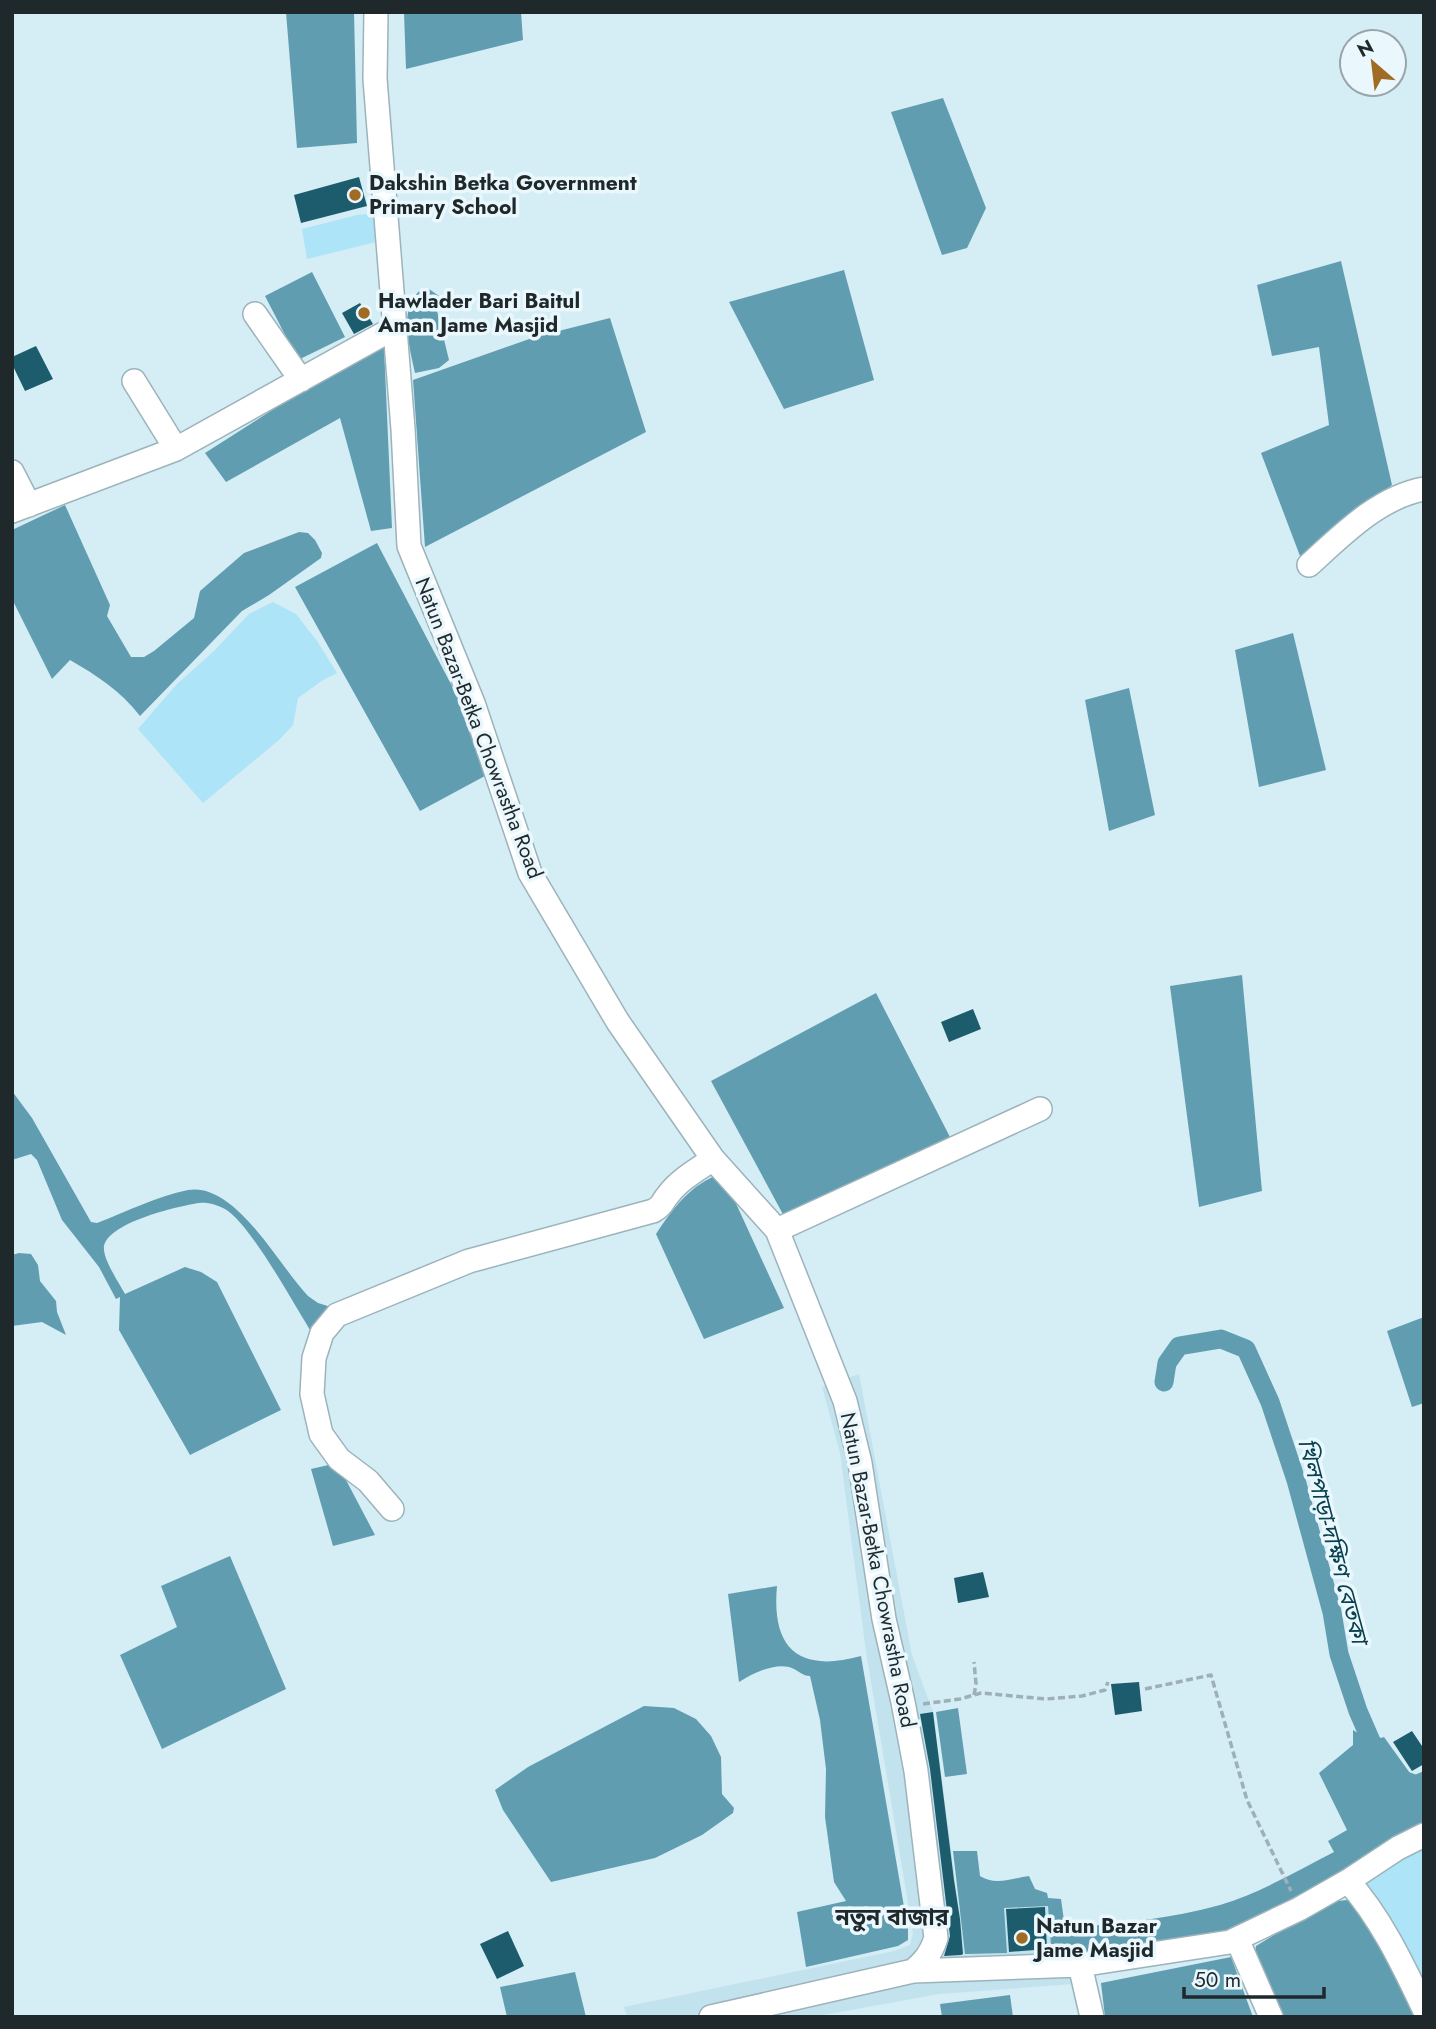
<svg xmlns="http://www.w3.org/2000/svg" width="1436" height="2029" viewBox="0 0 1436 2029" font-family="Jost,'Noto Sans Bengali',sans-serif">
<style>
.built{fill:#c2e3ee}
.green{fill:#ade4f7}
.water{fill:#619db0}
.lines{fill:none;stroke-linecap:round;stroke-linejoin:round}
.canal{stroke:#619db0;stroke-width:19}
.building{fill:#1d5c6d}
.street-casing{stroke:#9cb3bb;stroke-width:26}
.path{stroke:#9db0b7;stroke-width:3.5;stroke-dasharray:7 3.5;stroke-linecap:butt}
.street{stroke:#fff;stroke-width:23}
.poi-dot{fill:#a06b23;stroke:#eaf8fe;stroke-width:2.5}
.labels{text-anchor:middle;stroke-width:7;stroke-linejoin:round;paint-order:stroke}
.poi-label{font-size:21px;font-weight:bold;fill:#1f292c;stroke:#eaf8fe;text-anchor:start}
.street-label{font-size:21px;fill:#1f292c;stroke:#eaf8fe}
.water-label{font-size:23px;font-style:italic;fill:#09414f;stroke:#eaf8fe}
.neighbourhood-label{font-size:23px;font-weight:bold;fill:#1f292c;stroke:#eaf8fe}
</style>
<rect width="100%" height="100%" fill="#d5edf5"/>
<!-- built -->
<path class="built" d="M859,1374L912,1655L933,1712L959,1911L1060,1899L1062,1930L1074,1984L939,1994L813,2017H627L624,2007L894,1951L910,1945L913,1933L866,1652L840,1453L822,1387Z"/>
<!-- green -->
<path class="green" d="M375,213L380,241L307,259L302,229L357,215Z
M273,602L296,614L317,641L337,673L323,680L298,698L293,725L279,740L203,803L138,729L177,684L214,651L249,614Z
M1424,1841V1979L1416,1983L1360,1878Z"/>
<!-- water -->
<path class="water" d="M286,12H354L357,143L297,148Z
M404,12H521L523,40L406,69Z
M943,98L986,208L967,248L942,255L891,112Z
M1341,261L1392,485L1300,556L1261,453L1329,425L1319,347L1272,356L1257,285Z
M844,270L874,380L784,409L729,302Z
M312,272L345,337L298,360L265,296Z
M422,289H429L439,296L441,308L437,311L449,360L439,368L415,373C410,349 397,306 422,289Z
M610,318L646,432L425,547L413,380L535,337Z
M384,347L392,528L371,531L340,418L226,482L205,453L291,398Z
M65,505L110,605L107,616L131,657H144L154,651L194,618L200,591L244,553L299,532L308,533L315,540L322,553L321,558L269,595L242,611L140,716C121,691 96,675 70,660L52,679L12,599V530Z
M377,543L496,770L420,811L295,587Z
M1293,633L1326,770L1259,787L1235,650Z
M1129,688L1155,815L1109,831L1085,700Z
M1242,975L1262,1191L1199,1207L1170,986Z
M876,993L951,1139L785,1218L711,1081Z
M12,1091L32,1118L91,1222L97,1223C126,1212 157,1196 188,1190C236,1182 279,1266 308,1296L318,1303L331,1307L314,1336C295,1307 251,1224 225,1209C217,1205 208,1202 199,1203C178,1206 101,1224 104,1250C105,1262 119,1283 125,1294L185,1267L201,1272L217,1282L281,1410L190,1455L119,1330L120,1297L116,1299L99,1267L62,1220L37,1160L31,1154L12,1160Z
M722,1173L784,1308L704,1339L656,1234C674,1207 691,1184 722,1173Z
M19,1253L31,1254L38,1265L40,1281L56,1301L57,1312L66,1335L42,1322L12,1326V1255Z
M1424,1317V1403L1412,1407L1387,1331Z
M337,1463L375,1535L333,1546L311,1469Z
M230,1556L286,1689L162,1749L120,1655L177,1627L161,1586Z
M777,1586C771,1650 800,1673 861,1656L908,1930V1940L898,1946L806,1967L797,1912L846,1901L834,1882L825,1817L826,1769L820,1720L810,1676C802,1676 797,1669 789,1667C773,1663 752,1674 739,1682L728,1594Z
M644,1706L674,1708L696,1719L711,1736L721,1757L722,1794L734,1808L733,1813L702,1835L655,1858L551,1882L503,1810L495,1790L528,1767Z
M958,1708L967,1774L945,1777L936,1712Z
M1353,1730L1371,1741L1384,1737L1412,1776L1424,1771V1831L1222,1937L1052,1959L1048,1906L1004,1908L1007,1953L965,1954L953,1851H977L980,1876C995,1886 1013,1878 1029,1876L1035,1889L1047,1893L1048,1898L1061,1899L1065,1928H1070C1120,1923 1171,1919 1220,1905C1260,1893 1297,1871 1334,1852L1328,1841L1347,1830L1319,1773L1353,1745Z
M1347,1900L1362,1910L1422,2017H1284L1269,1993L1254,1958L1256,1946L1329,1902Z
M1231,1957L1253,2017H1105L1101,1983Z
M575,1972L586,2017H507L500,1987Z
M1010,1995L1013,2017H942L940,2004Z"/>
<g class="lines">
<!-- canal -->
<path class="canal" d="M1164,1382L1167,1363L1179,1346L1221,1339L1246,1349L1270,1402L1296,1480L1332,1612L1339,1654L1358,1711L1371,1741L1395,1777L1424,1788"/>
</g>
<!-- building -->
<path class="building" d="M359,177L367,206L301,223L294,195Z
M360,303L373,324L354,334L342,313Z
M36,346L53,379L25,391L12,364V357Z
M973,1009L981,1029L949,1042L941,1022Z
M983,1572L989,1597L958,1603L954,1578Z
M1139,1682L1142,1711L1115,1715L1111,1684Z
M933,1712L954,1880L960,1919L963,1954L961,1955L944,1956L950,1936L930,1769L920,1714Z
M1412,1731L1424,1749V1764L1412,1771L1393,1742Z
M1045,1907L1047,1949L1009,1952L1006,1909Z
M508,1931L524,1966L497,1979L480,1944Z"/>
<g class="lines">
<defs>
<path id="street" d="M376,12L375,79L403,429L409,546L473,703L530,873L618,1022L713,1159L777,1230L845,1401L860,1463L884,1619L903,1702L916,1771L936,1938C931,1953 925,1961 913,1971
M255,314L301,380
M134,381L176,449
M12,472L29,505
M12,511L176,449L394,328
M1309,565C1342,535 1379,497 1424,489
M777,1230L1040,1109
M392,1509L368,1481L339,1459L321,1434L312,1394L314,1358L322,1333L337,1315L469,1261L653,1211C664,1205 661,1203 668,1195C679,1180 698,1169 713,1159
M1348,1881C1381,1918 1403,1965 1424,2009
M1237,1939L1271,2017
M1080,1965L1092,2017
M711,2017L913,1971L1080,1965L1230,1942L1299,1909L1348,1881L1398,1848L1424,1835"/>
</defs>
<!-- street casing -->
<use href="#street" class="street-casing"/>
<!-- path -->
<path class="path" d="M1145,1689L1211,1675L1247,1800L1291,1891
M974,1695L976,1684L974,1662
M923,1704L960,1699L981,1693L1046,1699L1082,1696L1105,1690L1108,1682"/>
<!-- street -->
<use href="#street" class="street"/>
</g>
<!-- markers -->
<g class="poi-dot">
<circle cx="355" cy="195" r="7"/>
<circle cx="364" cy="313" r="7"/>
<circle cx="1022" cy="1938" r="7"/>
</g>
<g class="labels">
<!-- poi labels -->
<g class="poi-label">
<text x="369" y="190">Dakshin Betka Government<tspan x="369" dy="24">Primary School</tspan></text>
<text x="378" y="308">Hawlader Bari Baitul<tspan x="378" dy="24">Aman Jame Masjid</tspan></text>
<text x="1036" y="1933">Natun Bazar<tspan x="1036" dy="24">Jame Masjid</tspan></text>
</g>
<!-- street labels -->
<g class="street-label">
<text transform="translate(479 728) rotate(69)" y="7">Natun Bazar-Betka Chowrastha Road</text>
<text transform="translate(878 1570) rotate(79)" y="7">Natun Bazar-Betka Chowrastha Road</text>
</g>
<!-- water labels -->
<g class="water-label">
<text transform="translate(1333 1541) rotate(75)" y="8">খিলপাড়া-দক্ষিণ বেতকা</text>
</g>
<!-- neighbourhood labels -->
<g class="neighbourhood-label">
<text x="892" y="1925">নতুন বাজার</text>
</g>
</g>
<!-- border -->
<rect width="1436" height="2029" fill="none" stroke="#1f292c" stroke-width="28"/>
<!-- north arrow -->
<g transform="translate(1373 63) rotate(332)"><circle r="33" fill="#eaf8fe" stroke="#99a5aa" stroke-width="2"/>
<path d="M0-5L12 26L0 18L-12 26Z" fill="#a06b23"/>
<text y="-10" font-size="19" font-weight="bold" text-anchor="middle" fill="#1f292c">N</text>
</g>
<!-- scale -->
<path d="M1184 1987v10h140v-10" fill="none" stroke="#1f292c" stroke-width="3.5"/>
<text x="1194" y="1987" font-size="21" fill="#1f292c" stroke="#eaf8fe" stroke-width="5" paint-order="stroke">50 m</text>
</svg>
